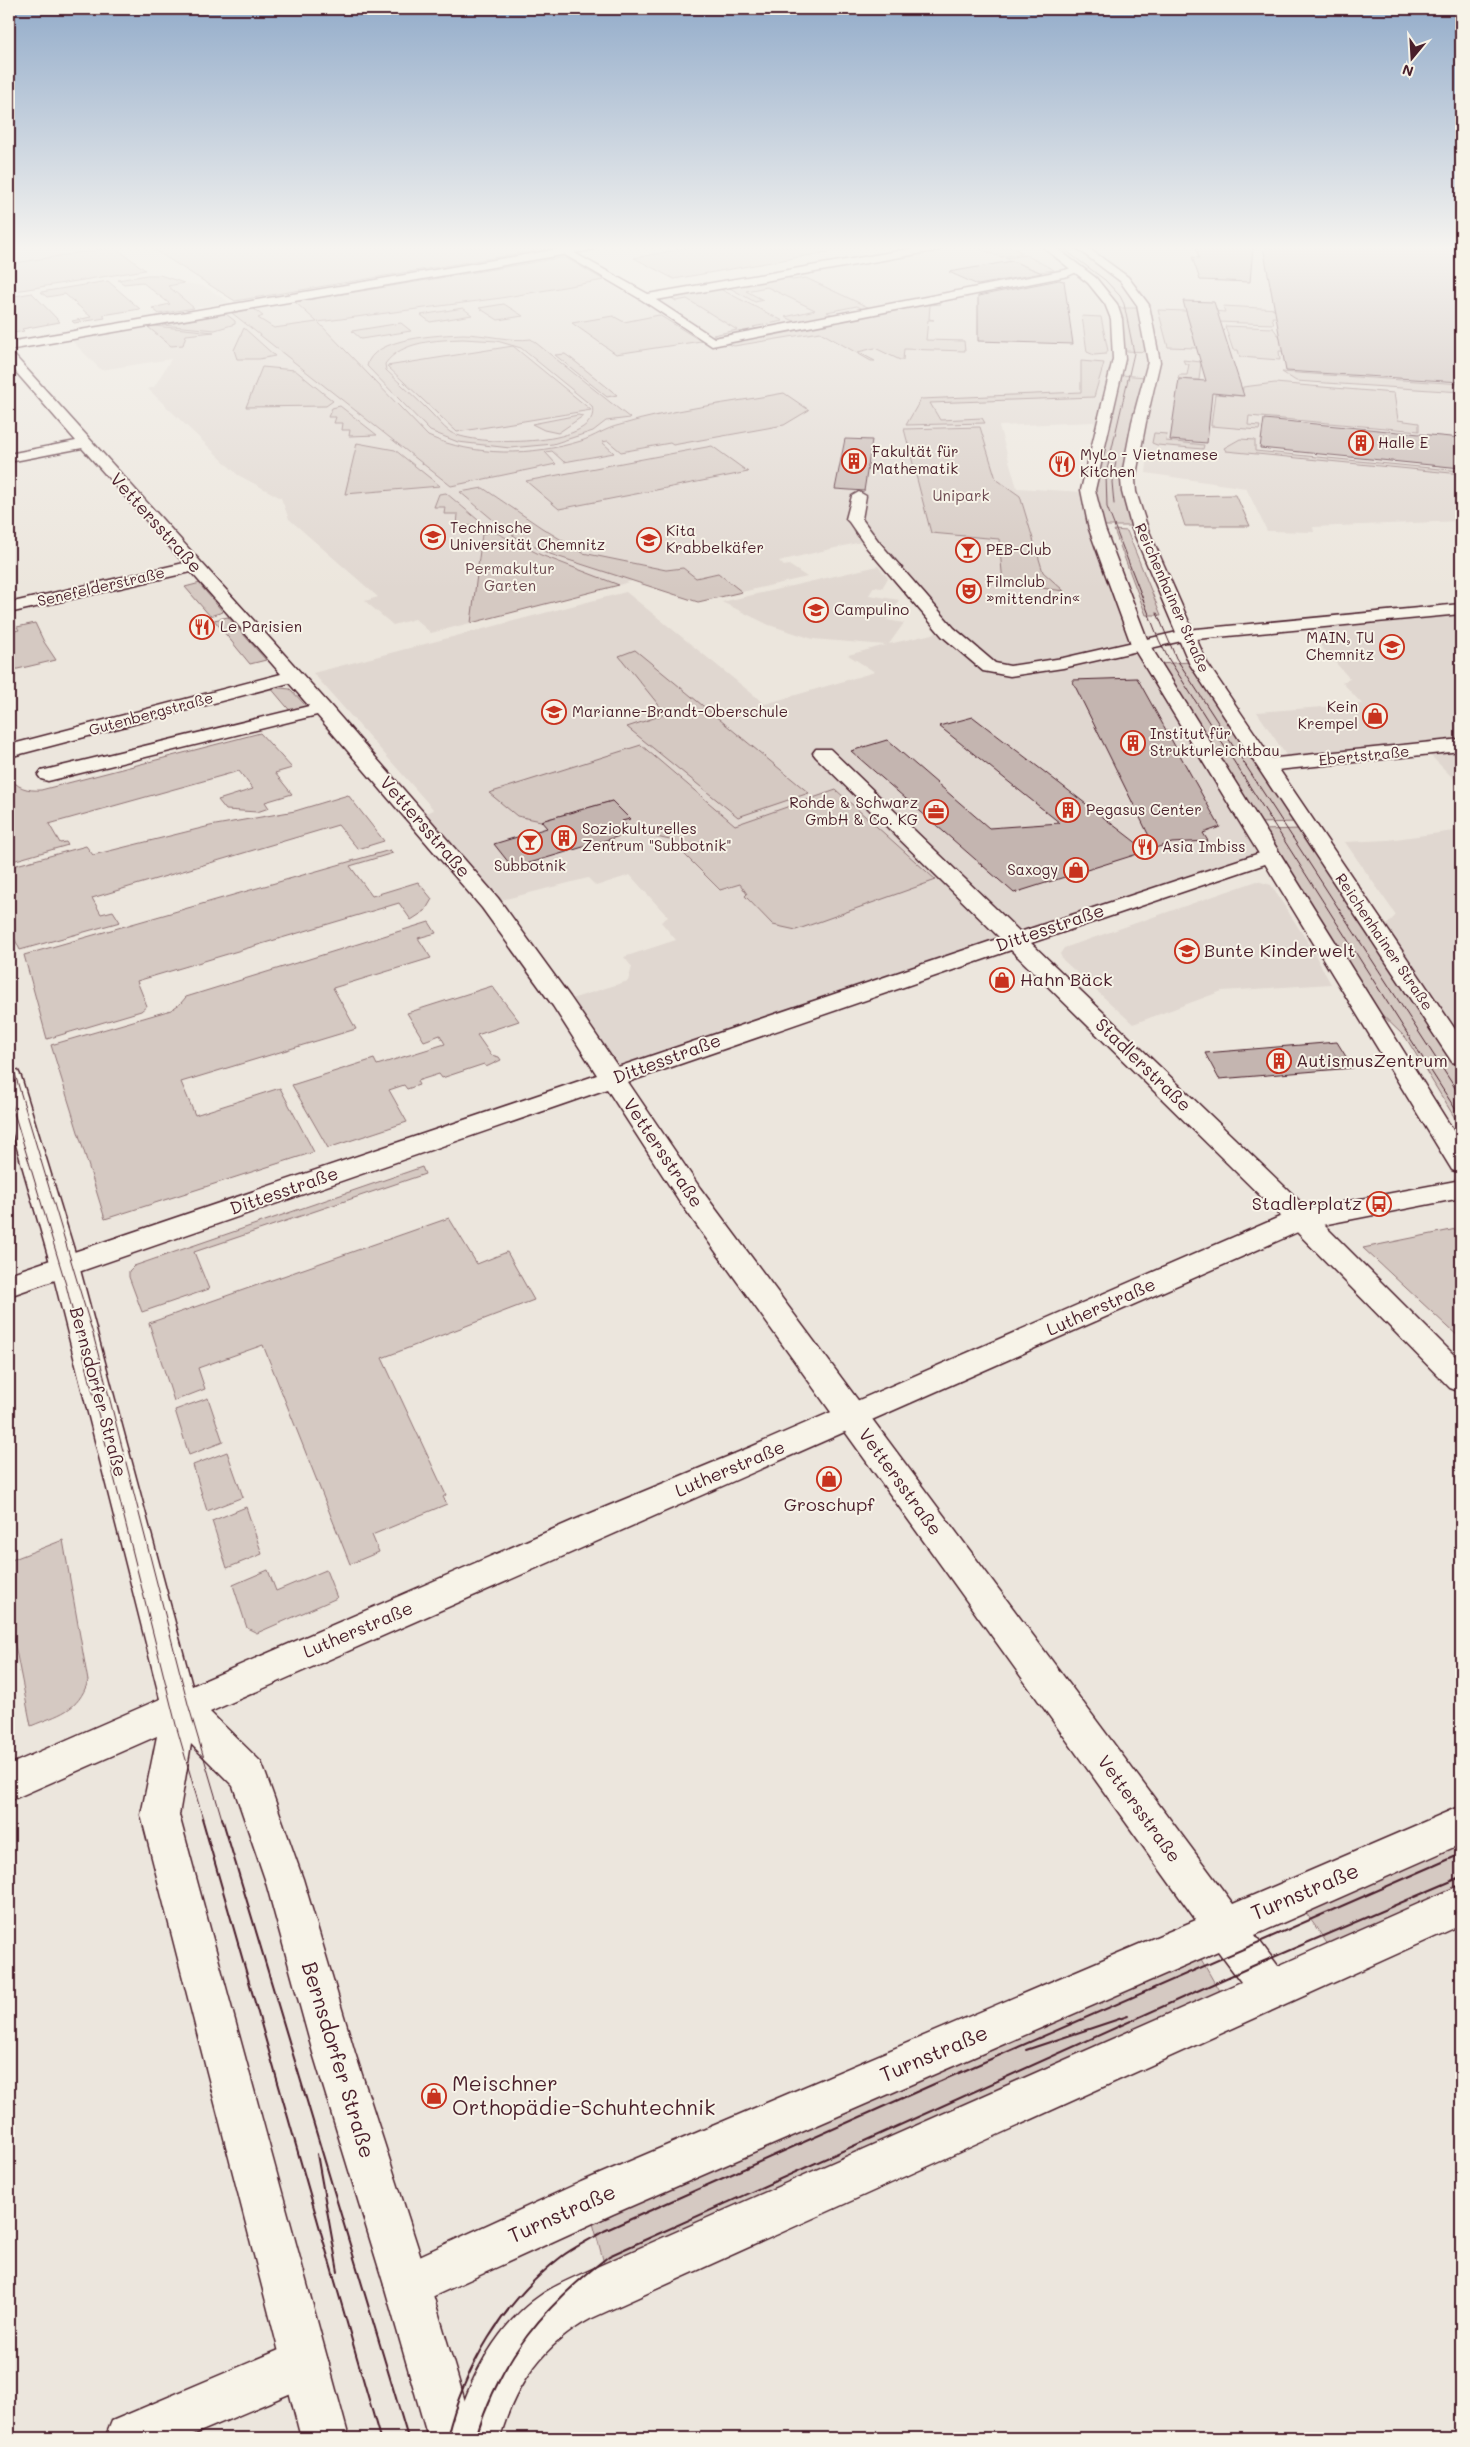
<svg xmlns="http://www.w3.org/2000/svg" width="1470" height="2447" viewBox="0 0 1470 2447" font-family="Mali,sans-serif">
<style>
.built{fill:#e0d7d0;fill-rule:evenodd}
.green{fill:#d5c9c2;stroke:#907476;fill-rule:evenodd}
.building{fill:#c4b5b0;stroke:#4a1f2b}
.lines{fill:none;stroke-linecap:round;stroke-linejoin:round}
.street-casing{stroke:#4a1f2b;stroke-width:3}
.secondary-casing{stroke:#4a1f2b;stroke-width:3}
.street{fill:#f7f3e8;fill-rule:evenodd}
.secondary{fill:#f7f3e8;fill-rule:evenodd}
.tram-far1{stroke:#4a1f2b;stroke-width:1}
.tram{stroke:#4a1f2b;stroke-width:2}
.labels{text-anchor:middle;stroke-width:4;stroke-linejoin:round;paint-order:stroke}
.far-poi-label{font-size:15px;fill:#4a1f2b;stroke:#f7f3e8;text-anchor:start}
.far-park-label{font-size:15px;fill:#6d4a51;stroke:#f7f3e8}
.far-street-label{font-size:15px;fill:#4a1f2b;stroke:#f7f3e8}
.street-label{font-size:18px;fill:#4a1f2b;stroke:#f7f3e8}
.poi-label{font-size:18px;fill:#4a1f2b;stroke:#f7f3e8;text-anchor:start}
.near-street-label{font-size:21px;fill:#4a1f2b;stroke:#f7f3e8}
.near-poi-label{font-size:21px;fill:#4a1f2b;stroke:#f7f3e8;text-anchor:start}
</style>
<rect width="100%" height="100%" fill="#ece6dd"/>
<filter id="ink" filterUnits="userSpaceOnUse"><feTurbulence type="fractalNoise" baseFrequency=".02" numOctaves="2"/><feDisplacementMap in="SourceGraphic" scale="10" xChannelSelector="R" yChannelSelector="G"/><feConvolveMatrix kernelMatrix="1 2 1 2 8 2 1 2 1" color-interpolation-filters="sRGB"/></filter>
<g filter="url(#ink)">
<!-- built -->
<path class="built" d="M9,247H115L9,264Z
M954,247H1461V521L1313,527L1314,532L1267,531L1246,488L1146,473L1148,454L1093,422L999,426L1017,488L1083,492L1135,647L1243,820L1260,859L613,1079L562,1002L628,981L632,967L624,957L676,940L661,922L668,917L630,875L596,886L588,878L490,903L415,817L434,810L313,673L626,592L765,704L875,672L848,655L886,645L813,639L769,625L722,602L878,566L888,578L882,588L874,587L869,595L899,600L887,620L904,623L889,644L941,632L885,564L861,542L779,561L784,566L789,565L807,577L742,592L718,573L696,578L683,568L666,570L619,585L431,633L415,619L393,625L365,601L378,597L289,519L281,498L238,475L148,389L154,387L171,359L101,370L71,340L295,302L318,322L529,294L486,270L560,258H566L636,299L670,297ZM642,745L735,825L837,790L773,925L745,896L748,894L741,884L719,890L670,840L633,832L629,819L612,801L541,821Z
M184,283L204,286L229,302L194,308L168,286Z
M1461,609V786L1430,755L1296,770L1257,712L1362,704L1342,682L1350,679L1302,625Z
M1461,830V1051L1383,929L1396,915L1345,842L1388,840Z
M1257,881L1271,885L1309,944L1331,984L1222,991L1133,1024L1063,960L1060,954L1064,948Z"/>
<!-- green -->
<path class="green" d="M115,247L145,270L9,292V264Z
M150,247H558L235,301Z
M692,247H857L674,279L634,258Z
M975,247H1012L1023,253L1001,257Z
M1026,255L1054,270L1040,272L1005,258Z
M560,258H566L604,280L501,298L318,322L428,436C475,457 532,456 581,441C594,437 606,428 620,425C673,409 730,403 784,393L809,410L784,425L673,445L670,443L621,452L608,441L602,442L614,453L564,462L552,451L545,452L556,464L451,486L232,313L254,309L263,316L258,318L274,328L317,322L295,302Z
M147,275H160L184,283L168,286L194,308L159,314L152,308L170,304L142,282L124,284L118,280Z
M798,275L800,276L789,278L792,280L806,278L872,309L865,310L857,306L827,312L835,316L799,323L785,317L815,310L767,287L746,291L763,300L755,302L728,287Z
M108,281L140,309L103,315L105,318L74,323L72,321L91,317L65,294L47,297L41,292Z
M1270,287L1405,291L1432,323L1272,317L1274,324L1217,322L1213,311L1225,312L1223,306L1279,309Z
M720,289L783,321L753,327L758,330L719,338L713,335L737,330L687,299L676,301L670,297Z
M32,293L60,322L22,329L24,331L9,334V297Z
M940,301L941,304L930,305L929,319L934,320H928L926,340L964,341L965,351L904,349L903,360H900L875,348L858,352L875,361H871L820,332L734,346L726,343Z
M504,304L523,316L498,320L479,308Z
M463,308L472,315L430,322L421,315Z
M1117,308H1140L1149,352L1125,351Z
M1158,310L1186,311L1197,348L1168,347Z
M226,314L235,321V324L215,330L162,325Z
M659,315L701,341L616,354L572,323L613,316L624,322Z
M1082,316L1101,317L1108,351L1106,354L1094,355L1087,352Z
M401,323L411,331L361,339L352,331Z
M154,326L214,332L186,335L183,345L171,346L148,327Z
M1225,326L1273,328L1278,335L1448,341L1461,360V370L1456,362L1279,351L1280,360L1240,357L1238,350H1233Z
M244,328L275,356L259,359H237L234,350Z
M463,334C484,334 512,342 531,339L630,418L606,421L593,431L553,444L510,448L458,442L430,431L367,366C372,337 441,335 463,334ZM463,339L497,341L521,348L592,406C604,448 474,447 450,432C443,427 437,419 431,413C416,398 401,384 386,370L385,364C401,341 437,340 463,339Z
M513,346L591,410L457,432L387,366Z
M565,354L572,359L617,395L607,397L555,355Z
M1183,360L1201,362L1199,380L1178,379L1179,375H1187L1189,364H1185Z
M1081,361L1104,363L1094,397L930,403L940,420L982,418L985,423L906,425L921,399L1081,392Z
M262,367L295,370L333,401L326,406L246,407Z
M1282,372L1461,384V392L1296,381Z
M1121,375L1146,377L1122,488L1124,502L1135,526H1102L1095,494L1096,481Z
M1275,383L1394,393L1398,420L1419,423V431L1249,416L1248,425L1260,426L1259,430L1211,426L1215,394L1242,396L1243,387Z
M340,406L377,435L349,436L350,430H342L343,423H334L336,417H328L332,408Z
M578,415L583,416L558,433L544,430L532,424Z
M980,427L996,479L1020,496L1043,572L1064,591L1003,583L999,539L931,533L904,429Z
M1154,433L1167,434L1166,441L1204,445L1203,449L1157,445L1152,443Z
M1240,439L1255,440V451L1461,471V474L1226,451L1224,448Z
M357,443L395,450L440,486L345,494Z
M712,446L748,472L559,509L526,481Z
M483,488L542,528L583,553L666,570L683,568L696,578L718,573L742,592L698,602L550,554L522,541L505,530L460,492Z
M446,493L484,525L457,526L458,514H444L445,507H434L439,494Z
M1236,495L1250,526H1185L1175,496Z
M1114,530L1127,531L1161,615H1146Z
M489,532L497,533L541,555L619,585L471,623L482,534Z
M204,582L201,586L223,612L210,616L185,587Z
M228,617L266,660L250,664L214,620Z
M35,623L44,642L56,660L9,671V632L19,630L17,627Z
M635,650L809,793L738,817L627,727L666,714L619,656Z
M1191,662L1296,822L1259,823L1158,664Z
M270,687L290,689L308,708L292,713Z
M260,733L292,768L275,773L292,794L265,802L269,808L257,812L226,810L218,800L253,789L239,771L49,824L60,843L66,842L68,845L9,862V776C16,788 28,791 41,790Z
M641,745L735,825L836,790L936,880L796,930L773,925L745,896L747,894L740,884L720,890L670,840L633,832L622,821L629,819L612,801L541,821L517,816L489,793Z
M348,795L384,841L358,849L338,825L92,898L101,914L113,911L120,922L20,950L9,927V867L86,846L93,855L210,826L295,811Z
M1302,829L1461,1069V1128L1406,1038L1373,1006L1263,830Z
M390,850L393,853L350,866L372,896L418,882L432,899L425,911L411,920L399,903L137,981L147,1006L141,1011L47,1039L24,955Z
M429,922L436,933L418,938L431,958L333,988L356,1029L181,1082L195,1115L280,1088L314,1152L105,1219L51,1045L171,1010L181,1003L186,997Z
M492,986L519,1021L477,1035L491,1055L499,1057L501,1060L486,1067L484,1064L442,1078L439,1074L417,1081L419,1085L407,1089L404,1085L389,1090L407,1122L328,1148L292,1085L374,1059L377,1065L445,1044L440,1035L424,1041L407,1013Z
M422,1167L425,1174L194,1252L209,1289L142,1312L129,1277V1271L134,1266Z
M449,1218L477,1264L507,1252L534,1300L382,1358L446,1495L443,1497L447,1504L372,1535L379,1552L350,1564L263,1345L198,1368L205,1389L174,1401L149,1323Z
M1461,1228V1339L1363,1248Z
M208,1398L223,1442L189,1455L175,1410Z
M227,1452L243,1497L207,1511L193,1465Z
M246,1507L262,1554L227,1568L212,1521Z
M63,1540L88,1681C78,1712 59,1714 31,1726L9,1615V1561Z
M268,1570L276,1591L326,1570L337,1598L257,1633L247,1628L233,1585Z
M1461,1837V1891L1331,1949L1302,1907Z
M1197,1952L1222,1996L607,2274L591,2216Z"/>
<!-- building -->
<path class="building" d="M1196,247H1253L1250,282L1200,280L1192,257L1199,258Z
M1263,247H1461V382L1286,371Z
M1012,261L1042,273L978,285L949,272Z
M1059,280L1064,281L1073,344L978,341V296Z
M1183,301L1214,302L1244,396L1212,393L1207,443L1170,440L1179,379L1206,381Z
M1264,419L1461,438V468L1260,448Z
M845,439L872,440L864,491L835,489Z
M1137,678L1220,827L1203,833L1208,841L1172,843L1155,848L1072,680Z
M973,717L1029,760L1147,851L1014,893L851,751L887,740L989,828L1060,823L939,726Z
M612,801L630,819L622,821L633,832L513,868L494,844L547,828L541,821Z
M1337,1042L1353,1068L1219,1079L1205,1053Z"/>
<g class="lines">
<defs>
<path id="street" d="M921,247H945L940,250L656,300L714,338L1065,270L1077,266L1083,269L1068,276L712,346L642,300L560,252L561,250H569L648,294Z
M9,353L13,354L329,704L498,898L570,997L618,1067L1000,938L816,757L813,753L816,749H830L1020,932L1263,852L1270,850L1277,852L1281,856L1277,860L1031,943L1311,1212L1461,1362V1392L1450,1388L1291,1226L1011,950L628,1082L700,1188L1233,1904L1461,1806V1844L1255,1935L1278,1966L1461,1885V1925L590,2319C542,2345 514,2387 500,2438H452C468,2382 494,2326 544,2293C561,2282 581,2275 599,2266L1241,1982L1218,1951L613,2214L423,2301L407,2308L391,2301L384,2285L391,2269L581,2182L1196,1920L680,1202L607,1089L9,1296V1274L597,1075L553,1006L482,908L317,715L48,781L41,779L38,775L41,771L309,706L289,683L9,757V745L281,674L191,572L9,613V603L184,563L82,448L9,462V454L76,441L9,364Z
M859,492L866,496L862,519L879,542L954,628L995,663L1010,666L1063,658L1186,630L1461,604V614L1186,640L1063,668L1010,676L983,671L942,636L867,548L849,522L846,519L852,496Z
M1461,739V751L1267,771L1260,769L1257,765L1260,761L1267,759Z
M305,2339L322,2346L329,2363L322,2380L185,2438H105L112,2421Z"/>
<path id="secondary" d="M571,247H596L591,250L9,350V342Z
M1043,247H1055L1096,278L1117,304L1122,319L1125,359L1095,490L1105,529L1149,644L1461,1143V1173L1452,1170L1131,644L1089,529L1081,490L1113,359L1111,319L1105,304L1088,283Z
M1075,247H1087L1128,277L1149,305L1160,362L1146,422L1135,480L1136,492L1148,529L1207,663L1461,1038V1064L1452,1062L1189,663L1132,529L1122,492L1121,480L1132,422L1148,362L1137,305L1120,281Z
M9,1069L18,1071L21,1077L79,1266L192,1686L572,1521L751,1447L1291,1212L1461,1180V1198L1307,1228L210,1712L261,1762L266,1775L303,1879L355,2053L430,2285L476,2438H428L384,2285L313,2053L265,1879L233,1786L191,1744L179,1815L349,2438H301L141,1815L157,1736L9,1801V1765L160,1699L51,1266L9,1120Z"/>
</defs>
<!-- street casing -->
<use href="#street" class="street-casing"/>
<!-- secondary casing -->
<use href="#secondary" class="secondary-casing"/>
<!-- street -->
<use href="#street" class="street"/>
<!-- secondary -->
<use href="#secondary" class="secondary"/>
<!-- tram-far1 -->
<path class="tram-far1" d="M1061,247L1105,280L1120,296L1124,304L1134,353L1106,474L1107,507L1159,640L1168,658L1461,1118
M1114,504L1112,482L1116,462
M1157,613L1176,658L1461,1097
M9,1054L93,1334L188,1704L222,1819
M9,1096L66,1285L176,1725L203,1819"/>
<!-- tram -->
<path class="tram" d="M202,1818L380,2438
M222,1818L408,2438
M1026,2050L1128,2016
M317,2154L338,2272
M447,2438C464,2367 503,2302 561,2257C574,2247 590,2240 604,2231L952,2076L1461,1854
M476,2438C500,2358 544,2306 609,2256L1255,1965L1461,1877"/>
</g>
</g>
<!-- sky -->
<linearGradient id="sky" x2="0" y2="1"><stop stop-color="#93acca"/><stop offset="0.42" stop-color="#f6f4f0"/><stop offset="1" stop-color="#f6f4f0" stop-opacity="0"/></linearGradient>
<rect width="1470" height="590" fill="url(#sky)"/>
<!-- icons -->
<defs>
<symbol id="building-ring" viewBox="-11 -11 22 22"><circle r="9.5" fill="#f7f3e8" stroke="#c8321e" stroke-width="1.5"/><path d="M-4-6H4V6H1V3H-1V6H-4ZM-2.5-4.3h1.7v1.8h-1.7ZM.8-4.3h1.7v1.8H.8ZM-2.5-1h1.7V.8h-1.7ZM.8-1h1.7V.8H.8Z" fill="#c8321e"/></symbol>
<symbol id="restaurant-ring" viewBox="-11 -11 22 22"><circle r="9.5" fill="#f7f3e8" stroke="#c8321e" stroke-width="1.5"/><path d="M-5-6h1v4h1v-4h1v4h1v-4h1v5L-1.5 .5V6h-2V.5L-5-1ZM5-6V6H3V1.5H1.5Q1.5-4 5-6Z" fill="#c8321e"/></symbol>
<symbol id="university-ring" viewBox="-11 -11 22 22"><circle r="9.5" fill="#f7f3e8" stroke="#c8321e" stroke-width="1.5"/><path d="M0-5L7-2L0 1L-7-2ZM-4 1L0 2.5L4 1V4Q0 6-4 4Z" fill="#c8321e"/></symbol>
<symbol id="school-ring" viewBox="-11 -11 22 22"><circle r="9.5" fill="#f7f3e8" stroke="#c8321e" stroke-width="1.5"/><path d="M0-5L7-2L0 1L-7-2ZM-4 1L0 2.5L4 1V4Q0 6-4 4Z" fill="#c8321e"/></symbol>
<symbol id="bar-ring" viewBox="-11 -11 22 22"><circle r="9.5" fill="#f7f3e8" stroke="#c8321e" stroke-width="1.5"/><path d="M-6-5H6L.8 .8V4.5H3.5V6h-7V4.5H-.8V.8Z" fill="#c8321e"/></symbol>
<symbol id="theatre-ring" viewBox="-11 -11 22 22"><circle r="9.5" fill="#f7f3e8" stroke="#c8321e" stroke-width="1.5"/><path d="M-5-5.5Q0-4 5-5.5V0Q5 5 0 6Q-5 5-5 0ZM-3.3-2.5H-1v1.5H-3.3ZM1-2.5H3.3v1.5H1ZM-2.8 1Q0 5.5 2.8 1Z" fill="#c8321e"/></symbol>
<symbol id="shop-ring" viewBox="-11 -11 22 22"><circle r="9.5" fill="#f7f3e8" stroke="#c8321e" stroke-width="1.5"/><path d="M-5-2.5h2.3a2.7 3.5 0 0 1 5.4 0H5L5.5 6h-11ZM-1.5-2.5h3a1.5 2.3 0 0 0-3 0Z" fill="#c8321e"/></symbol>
<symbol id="office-ring" viewBox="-11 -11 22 22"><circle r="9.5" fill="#f7f3e8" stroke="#c8321e" stroke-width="1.5"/><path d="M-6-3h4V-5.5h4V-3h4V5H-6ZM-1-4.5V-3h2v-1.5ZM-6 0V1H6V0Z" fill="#c8321e"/></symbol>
<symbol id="bus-ring" viewBox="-11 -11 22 22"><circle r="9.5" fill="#f7f3e8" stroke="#c8321e" stroke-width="1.5"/><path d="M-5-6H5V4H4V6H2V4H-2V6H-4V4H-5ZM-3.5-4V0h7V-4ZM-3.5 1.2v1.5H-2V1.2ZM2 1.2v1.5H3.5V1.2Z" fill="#c8321e"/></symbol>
</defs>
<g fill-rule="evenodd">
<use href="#building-ring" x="1347" y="429" width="28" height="28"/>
<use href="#building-ring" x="840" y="447" width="28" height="28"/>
<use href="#restaurant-ring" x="1048" y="450" width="28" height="28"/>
<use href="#university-ring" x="419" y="523" width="28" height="28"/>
<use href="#school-ring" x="635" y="526" width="28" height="28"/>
<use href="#bar-ring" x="954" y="536" width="28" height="28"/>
<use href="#theatre-ring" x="955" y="577" width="28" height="28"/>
<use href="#school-ring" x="802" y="596" width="28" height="28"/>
<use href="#restaurant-ring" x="188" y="613" width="28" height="28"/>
<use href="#university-ring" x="1378" y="633" width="28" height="28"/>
<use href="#school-ring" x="540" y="698" width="28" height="28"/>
<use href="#shop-ring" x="1361" y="702" width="28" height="28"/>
<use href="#building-ring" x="1119" y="729" width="28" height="28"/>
<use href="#building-ring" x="1054" y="796" width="28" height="28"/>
<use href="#office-ring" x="922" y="798" width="28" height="28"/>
<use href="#building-ring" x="550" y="824" width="28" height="28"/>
<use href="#bar-ring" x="516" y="828" width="28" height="28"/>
<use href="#restaurant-ring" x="1131" y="833" width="28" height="28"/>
<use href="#shop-ring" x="1062" y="856" width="28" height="28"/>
<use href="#school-ring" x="1173" y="937" width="28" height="28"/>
<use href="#shop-ring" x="988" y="966" width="28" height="28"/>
<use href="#building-ring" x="1265" y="1047" width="28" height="28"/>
<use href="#bus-ring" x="1365" y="1190" width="28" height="28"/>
<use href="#shop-ring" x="815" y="1465" width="28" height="28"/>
<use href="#shop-ring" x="420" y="2082" width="28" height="28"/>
</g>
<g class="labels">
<!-- far-poi labels -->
<g class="far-poi-label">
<text x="1378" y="448">Halle E</text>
<text x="872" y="457">Fakultät für<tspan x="872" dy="17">Mathematik</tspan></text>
<text x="1080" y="460">MyLo - Vietnamese<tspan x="1080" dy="17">Kitchen</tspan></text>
<text x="450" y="533">Technische<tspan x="450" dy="17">Universität Chemnitz</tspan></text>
<text x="666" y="536">Kita<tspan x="666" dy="17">Krabbelkäfer</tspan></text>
<text x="986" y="555">PEB-Club</text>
<text x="986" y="587">Filmclub<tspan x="986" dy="17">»mittendrin«</tspan></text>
<text x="834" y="615">Campulino</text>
<text x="220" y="632">Le Parisien</text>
<text x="1374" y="643" text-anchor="end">MAIN, TU<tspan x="1374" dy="17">Chemnitz</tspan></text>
<text x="1358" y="712" text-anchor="end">Kein<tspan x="1358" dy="17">Krempel</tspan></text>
<text x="572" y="717">Marianne-Brandt-Oberschule</text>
<text x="1150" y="739">Institut für<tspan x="1150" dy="17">Strukturleichtbau</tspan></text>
<text x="918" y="808" text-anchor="end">Rohde &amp; Schwarz<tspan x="918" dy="17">GmbH &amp; Co. KG</tspan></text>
<text x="1086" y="815">Pegasus Center</text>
<text x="582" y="834">Soziokulturelles<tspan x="582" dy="17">Zentrum "Subbotnik"</tspan></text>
<text x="1162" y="852">Asia Imbiss</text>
<text x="530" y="871" text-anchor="middle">Subbotnik</text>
<text x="1058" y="875" text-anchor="end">Saxogy</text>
</g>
<!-- far-park labels -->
<g class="far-park-label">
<text x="961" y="501">Unipark</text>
<text x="510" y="574">Permakultur<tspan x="510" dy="17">Garten</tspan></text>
</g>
<!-- far-street labels -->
<g class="far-street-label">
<text transform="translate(101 587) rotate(-13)" y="5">Senefelderstraße</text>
<text transform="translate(1172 598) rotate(66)" y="5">Reichenhainer Straße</text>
<text transform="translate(151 714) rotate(-15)" y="5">Gutenbergstraße</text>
<text transform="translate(1364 756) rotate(-6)" y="5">Ebertstraße</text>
<text transform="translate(1384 942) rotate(56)" y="5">Reichenhainer Straße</text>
</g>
<!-- street labels -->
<g class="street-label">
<text transform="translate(156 523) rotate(48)" y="6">Vettersstraße</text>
<text transform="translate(425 827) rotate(49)" y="6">Vettersstraße</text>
<text transform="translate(1050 928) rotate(-19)" y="6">Dittesstraße</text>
<text transform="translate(667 1059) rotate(-20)" y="6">Dittesstraße</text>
<text transform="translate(1143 1065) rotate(44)" y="6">Stadlerstraße</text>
<text transform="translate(663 1153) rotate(56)" y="6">Vettersstraße</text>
<text transform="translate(284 1191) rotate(-19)" y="6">Dittesstraße</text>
<text transform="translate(1101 1307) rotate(-24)" y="6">Lutherstraße</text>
<text transform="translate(98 1392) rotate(75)" y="6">Bernsdorfer Straße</text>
<text transform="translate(730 1469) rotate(-23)" y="6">Lutherstraße</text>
<text transform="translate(900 1482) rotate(54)" y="6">Vettersstraße</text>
<text transform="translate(358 1630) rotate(-23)" y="6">Lutherstraße</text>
<text transform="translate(1139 1809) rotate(54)" y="6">Vettersstraße</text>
</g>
<!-- poi labels -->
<g class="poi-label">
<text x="1204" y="957">Bunte Kinderwelt</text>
<text x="1020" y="986">Hahn Bäck</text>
<text x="1296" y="1067">AutismusZentrum</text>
<text x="1362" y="1210" text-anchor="end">Stadlerplatz</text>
<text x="829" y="1511" text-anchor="middle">Groschupf</text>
</g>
<!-- near-street labels -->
<g class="near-street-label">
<text transform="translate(1305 1892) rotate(-23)" y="7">Turnstraße</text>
<text transform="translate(934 2054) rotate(-23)" y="7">Turnstraße</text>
<text transform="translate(338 2060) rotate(73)" y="7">Bernsdorfer Straße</text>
<text transform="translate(562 2214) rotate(-24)" y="7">Turnstraße</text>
</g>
<!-- near-poi labels -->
<g class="near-poi-label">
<text x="452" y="2091">Meischner<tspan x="452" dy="24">Orthopädie-Schuhtechnik</tspan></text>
</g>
</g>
<!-- margin -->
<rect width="1470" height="2447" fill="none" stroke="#f7f3e8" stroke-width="30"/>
<rect x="15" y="15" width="1440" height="2417" fill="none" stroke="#4a1f2b" stroke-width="2" filter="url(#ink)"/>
<!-- north arrow -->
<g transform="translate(1412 58) rotate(198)" stroke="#f7f3e8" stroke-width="4" paint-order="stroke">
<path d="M0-4L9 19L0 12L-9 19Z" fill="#4a1f2b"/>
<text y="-8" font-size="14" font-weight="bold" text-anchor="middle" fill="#4a1f2b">N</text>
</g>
</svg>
